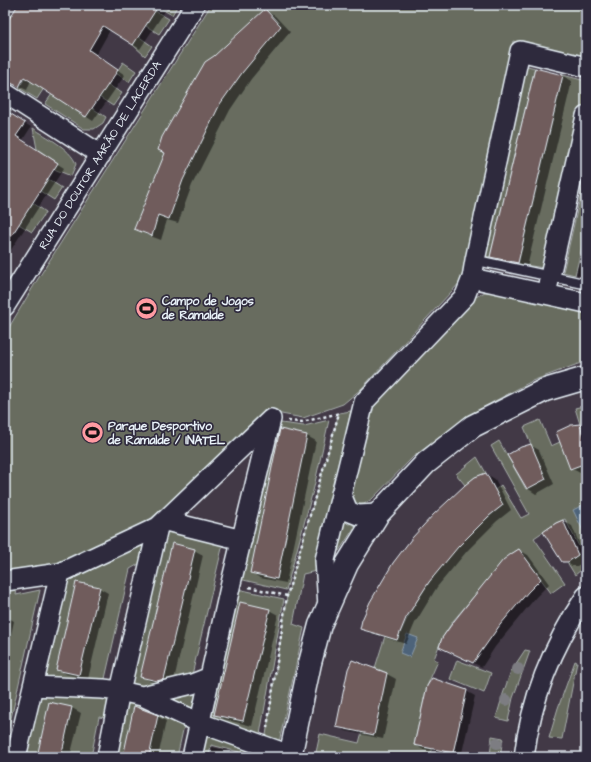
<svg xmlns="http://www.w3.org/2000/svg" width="591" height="762" viewBox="0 0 591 762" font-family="'Architects Daughter',sans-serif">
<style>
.green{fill:#676c5f;stroke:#a8aeac}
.water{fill:#4e647a;stroke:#8c9cac}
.shadow{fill:#0007}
.building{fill:#6f5b5c;stroke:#e8f1f8}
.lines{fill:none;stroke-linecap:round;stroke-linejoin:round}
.lane-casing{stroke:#e8f1f8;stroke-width:12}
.street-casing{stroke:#e8f1f8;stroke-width:22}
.secondary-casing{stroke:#e8f1f8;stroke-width:25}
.path{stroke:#e8f1f8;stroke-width:2.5;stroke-dasharray:3 3;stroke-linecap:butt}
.lane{stroke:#2f2a3d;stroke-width:9}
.street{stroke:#2f2a3d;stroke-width:19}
.secondary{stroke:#2f2a3d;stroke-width:22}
.tree{fill:#7d7d82}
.labels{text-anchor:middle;stroke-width:3.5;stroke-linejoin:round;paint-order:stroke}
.street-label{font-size:12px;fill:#e8f1f8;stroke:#2f2a3d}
.poi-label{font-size:12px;font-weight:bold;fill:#e8f1f8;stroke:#2f2a3d;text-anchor:start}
</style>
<rect width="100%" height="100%" fill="#423946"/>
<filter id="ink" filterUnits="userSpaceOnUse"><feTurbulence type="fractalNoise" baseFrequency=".025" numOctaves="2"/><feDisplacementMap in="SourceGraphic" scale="8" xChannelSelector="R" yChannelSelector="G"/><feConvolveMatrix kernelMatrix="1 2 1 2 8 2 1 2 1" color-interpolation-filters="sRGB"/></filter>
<g filter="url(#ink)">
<!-- green -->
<path class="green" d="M160,5H178L172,15L158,7Z
M211,5H586V59L513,41L464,278L361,389L343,404L303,418L265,411L212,468L149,520L104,545L54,565L5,572V334L36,282Z
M5,11L68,51L37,99L19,88L41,52L5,28Z
M155,11L169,19L159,34L146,26Z
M138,36L152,46L145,56L133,45Z
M123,62L136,71L129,82L116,73Z
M524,65L535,68L490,257L478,255Z
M563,75L586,81V116L551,269L518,264Z
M108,85L122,93L113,106L99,97Z
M52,94L85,117L92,108L106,117L103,123L94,129H84L45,104Z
M33,128C46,137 70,148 76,164L71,176L54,169L58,163L37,149Z
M586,172V231L575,275L563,272Z
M48,179L62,188L54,200L40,191Z
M33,203L46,212L32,232L5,216L27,212Z
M485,292L504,293L586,309V362L578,364L532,381L471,414L413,457L372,499L364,504H355L351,498V485L368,413L388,387L470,300Z
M583,406H586V444L575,408Z
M351,411L316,571L303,574L293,624L304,628L278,747L265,742L287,596L339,413Z
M329,420L314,487L286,590L235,578L273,422L304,426Z
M540,420L551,446L560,442L586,463V566L575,575L567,562L582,552L565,519L556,523L534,538L565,583L551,593L519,549L511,554L502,563L453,621L442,638L434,659L438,661L427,686L414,745L432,749L430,757H315L320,734L359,743L362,732L374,734L387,673L375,668L385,636L397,640C420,586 458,541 503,505L495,490L501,485L521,518L529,514L491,446L499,441L526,489L545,479L524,427Z
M477,457L486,473L475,477L465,485L456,474Z
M343,519L348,524L355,523L356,525L339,551L336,550Z
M162,530L223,544L191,679L174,684L138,687L125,682Z
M143,539L149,545L146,560L130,569L104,683L37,682L62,575Z
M18,583L16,595L40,590L5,745V585Z
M233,588L284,599L259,740L204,720Z
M525,650L530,651L513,698L508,721L496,718L503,694L511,671Z
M457,660L491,673L484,693L450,679Z
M575,661L577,662L562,739L549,738L558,708Z
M204,684L197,717L158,699Z
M35,692L110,695L105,718L99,717L91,757H21Z
M121,697L185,721L177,757H110Z
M200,735L241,744L275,757H238L239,752L211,745L209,757H195Z
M492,736L503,738L500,757H490Z"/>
<!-- water -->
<path class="water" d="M583,505L586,511V534L585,535L573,510Z
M407,634L418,638L410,657L400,653Z"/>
<!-- shadow -->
<path class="shadow" d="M18,5H169L140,49L110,30L96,55L125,75L93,121L31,80L27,90L14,84L5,70V25Z
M265,11L275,16L290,32L251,79L230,110L192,185L178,223L167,220L161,240L145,234L135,228Z
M536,69L563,76L572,81L527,267L500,261L491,256Z
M16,118L31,127L22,141L64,168L5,259V121Z
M586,235V277L584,276L586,280L576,274Z
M580,425L586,428V471L580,473L571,468Z
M307,436L316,441L286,583L260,578L252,573Z
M530,445L539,450L554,484L536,494L527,488Z
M486,474L495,479L511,510L497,521L467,551L437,587L415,623L406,644L370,633L361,628Z
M563,521L572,526L586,560L577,566H572L563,561Z
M194,550L203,555L173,684L167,686L150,681L141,676Z
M519,550L528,555L549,584L536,597L495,647L482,667L449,652Z
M99,588L108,593L88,679L66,674L57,669Z
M269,610L278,615L252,726L224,719L216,714Z
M5,616L14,621L5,663Z
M352,661L387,674L396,679L383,739L346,731L337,726Z
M466,691L475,696L461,757L424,750L415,745Z
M49,704L72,708L81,713L70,757H37Z
M157,716L166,721L158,757H124Z
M212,747L239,753L246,757H210Z"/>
<!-- building -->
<path class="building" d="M18,5H159L133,45L103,26L89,50L118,70L86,117L24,77L19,87L5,80V25Z
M265,9L281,26L242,73L220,104L183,180L169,219L158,215L152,236L134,229L165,153L158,150L162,137L205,62L214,56Z
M535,68L563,75L518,263L490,257Z
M5,110L25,123L16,136L58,163L5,246Z
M580,424L586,444V463L570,469L556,432L571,425Z
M280,429L307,435L277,579L250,573Z
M531,444L546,479L527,489L507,455L521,447Z
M486,473L503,505L489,516L458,547L429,582L406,618L397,640L360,629L362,620L370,602L393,563L412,538L433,515L465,485L475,477Z
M563,520L578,555L568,562H562L543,532L556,523Z
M172,543L195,549L164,679L157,681L140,677Z
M519,549L541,579L528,592L500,625L473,663L439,647L442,638L454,621L503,560L511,554Z
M76,582L100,587L79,675L56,670Z
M240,602L270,609L243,721L214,715Z
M352,660L387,673L374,735L336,727L348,669Z
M432,678L467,690L453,753L414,745L427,686Z
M49,702L72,707L61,757H37Z
M134,706L158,715L149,757H123Z"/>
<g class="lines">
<defs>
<path id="lane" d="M475,260L586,284"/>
<path id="street" d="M5,93L101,155
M472,278L586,303
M546,294L586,116
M5,306L195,5
M341,494L348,511L358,515L378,514
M166,521L242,540
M5,581L60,573L158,527L271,419
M328,606L325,560L364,402L465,296L472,278L475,260L520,51L586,67
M33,686L103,689L120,691L142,696L200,723L290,755
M142,696L192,684L210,677
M16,757L60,573
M107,757L120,691L158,527
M192,757L231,583L271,419
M524,757C531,698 553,645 586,596"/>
<path id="secondary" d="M290,757L310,663L320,625L347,564L378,514L426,463L473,426L545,390L586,378"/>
</defs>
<!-- lane casing -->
<use href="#lane" class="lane-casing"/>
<!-- street casing -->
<use href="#street" class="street-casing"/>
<!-- secondary casing -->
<use href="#secondary" class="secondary-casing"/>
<!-- path -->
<path class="path" d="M288,421L302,422L340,413
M249,587L287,596
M267,728L287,596L339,413"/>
<!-- lane -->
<use href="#lane" class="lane"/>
<!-- street -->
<use href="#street" class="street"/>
<!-- secondary -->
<use href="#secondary" class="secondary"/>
</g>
<!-- trees -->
<g class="tree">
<circle cx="518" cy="669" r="6"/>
<circle cx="506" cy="700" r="6"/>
<circle cx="497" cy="743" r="6"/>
</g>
</g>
<!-- icons -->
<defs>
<symbol id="stadium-disc" viewBox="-11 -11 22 22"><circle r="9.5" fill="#ff9aa2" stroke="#2f2a3d"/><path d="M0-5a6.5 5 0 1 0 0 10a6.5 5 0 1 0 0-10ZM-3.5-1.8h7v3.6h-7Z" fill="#111"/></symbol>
</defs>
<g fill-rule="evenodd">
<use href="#stadium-disc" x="134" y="296" width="25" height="25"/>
<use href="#stadium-disc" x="80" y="420" width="25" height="25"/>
</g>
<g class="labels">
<!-- street labels -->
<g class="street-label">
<text transform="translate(100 155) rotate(-58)" y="4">RUA DO DOUTOR AARÃO DE LACERDA</text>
</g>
<!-- poi labels -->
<g class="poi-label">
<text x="162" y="305">Campo de Jogos<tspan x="162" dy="14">de Ramalde</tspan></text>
<text x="108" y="430">Parque Desportivo<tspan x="108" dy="14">de Ramalde / INATEL</tspan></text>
</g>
</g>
<!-- margin -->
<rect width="591" height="762" fill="none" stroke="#2f2a3d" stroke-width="20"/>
<rect x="10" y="10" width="571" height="742" fill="none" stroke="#e8f1f8" stroke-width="1.5" filter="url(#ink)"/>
</svg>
